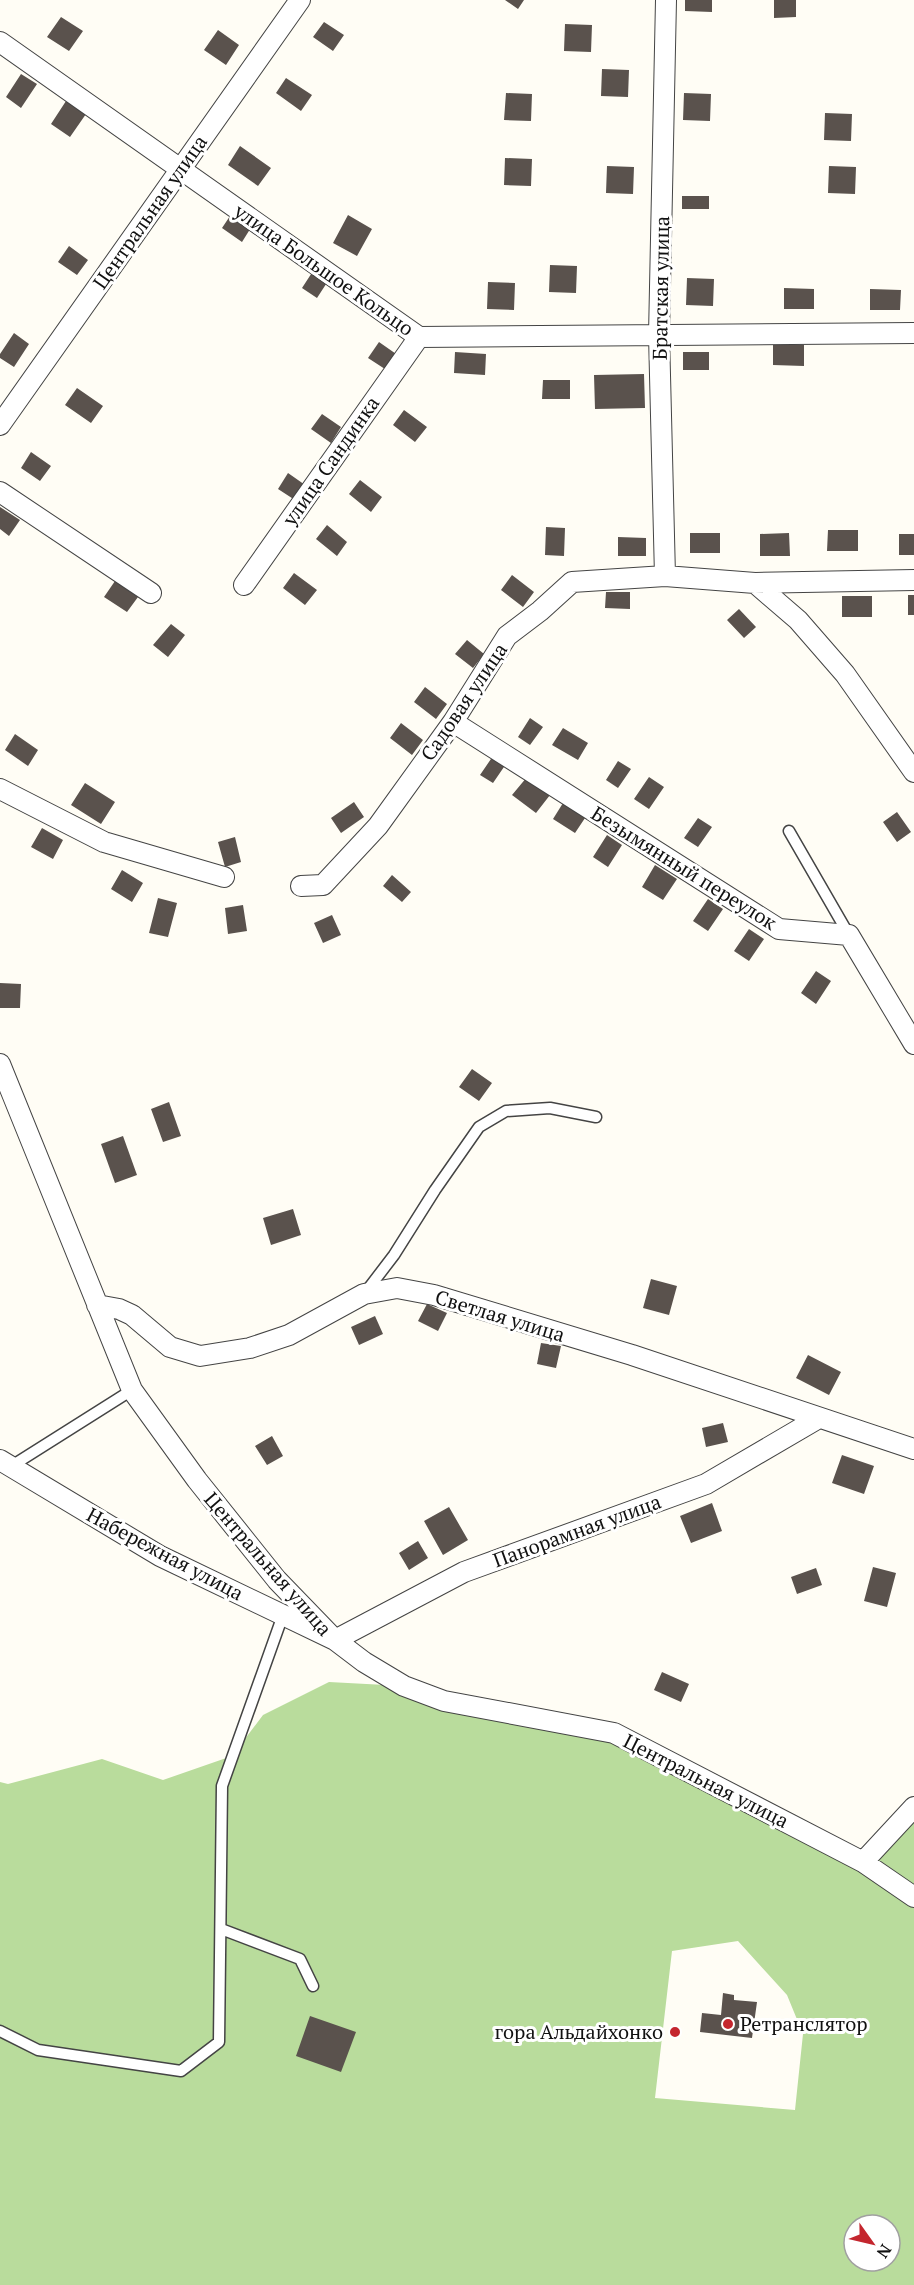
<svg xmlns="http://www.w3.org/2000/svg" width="914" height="2285" viewBox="0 0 914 2285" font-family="'PT Serif',serif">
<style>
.forest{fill:#b9dc9c;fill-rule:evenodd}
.building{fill:#5a524d}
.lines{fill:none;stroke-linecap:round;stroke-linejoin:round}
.service-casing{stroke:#444;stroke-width:13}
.minor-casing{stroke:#444;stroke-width:22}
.service{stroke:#fff;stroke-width:10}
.minor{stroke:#fff;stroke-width:20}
.poi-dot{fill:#c4262e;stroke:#fff;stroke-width:2}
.labels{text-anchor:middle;stroke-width:6;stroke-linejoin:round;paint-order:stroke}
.street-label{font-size:20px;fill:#111;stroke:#fff}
.poi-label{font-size:20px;fill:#111;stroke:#fff;text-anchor:start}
</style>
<rect width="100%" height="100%" fill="#fffdf5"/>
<!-- forest -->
<path class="forest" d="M329,1682L404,1686L614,1733L863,1862L914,1811V2285H0V1782L8,1784L102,1759L163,1780L232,1756L263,1715ZM738,1941L787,1995L803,2034L795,2110L655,2098L672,1951ZM854,2225H890V2261H854Z"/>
<!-- building -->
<path class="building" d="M505,0H524L518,9Z
M685,0H712V12L685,11Z
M774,0H796V17L774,18Z
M61,17L83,31L69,51L47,37Z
M324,22L344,35L333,51L313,37Z
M565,24L592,25L591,52L564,51Z
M218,30L239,45L226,65L204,50Z
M602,69L629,70L628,97L601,96Z
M21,74L37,84L21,108L6,97Z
M286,78L312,95L301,111L276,93Z
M506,93L532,94L531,121L504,120Z
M684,93L711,94L710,121L683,120Z
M66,101L86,114L70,137L51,124Z
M825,113L852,114L851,141L824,140Z
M240,146L271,168L258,186L228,165Z
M505,158L532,159L531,186L504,185Z
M607,166L634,167L633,194L606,193Z
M829,166L856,167L855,194L828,193Z
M682,196H709V209H682Z
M232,213L252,226L242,242L222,228Z
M348,215L372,229L357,256L333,243Z
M69,246L88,260L77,275L58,262Z
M550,265L577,266L576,293L549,292Z
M315,268L330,278L317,298L302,288Z
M687,278L714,279L713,306L686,305Z
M488,282L515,283L514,310L487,309Z
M784,288L814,289V309H784Z
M870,289L901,290L900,310H870Z
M14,333L29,344L14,367L0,358V354Z
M379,342L399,356L388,371L368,358Z
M773,345H804V366L773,365Z
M455,352L486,354L485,375L454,373Z
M683,352H709V370H683Z
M644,374L645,408L595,409L594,375Z
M543,380H570V399H542Z
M77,388L103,406L91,423L65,405Z
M404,410L427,427L415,442L393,425Z
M322,414L341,427L331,443L311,429Z
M31,452L51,466L40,481L21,468Z
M288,473L308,487L298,502L278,489Z
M360,480L382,497L371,512L349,494Z
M0,507L20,520L9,536L0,529Z
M327,525L347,542L337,556L316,539Z
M546,527L565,528L564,556L545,555Z
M828,530H858V551H827Z
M690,533H720V553H690Z
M789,533L790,556H760V534Z
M899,534H914V555H899Z
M618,537L646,538V556H618Z
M294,573L317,590L305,605L283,588Z
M512,575L534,592L523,607L501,590Z
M115,581L138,597L127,612L104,597Z
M606,592H630V609L605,608Z
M908,595H914V615H908Z
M842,596H872V617H842Z
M739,609L756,627L744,638L727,620Z
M171,624L185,635L168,657L153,645Z
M467,640L484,654L473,668L455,654Z
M425,687L447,704L436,719L414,702Z
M530,718L543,727L530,745L518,737Z
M401,723L423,740L412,755L390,738Z
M563,728L588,743L578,760L552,745Z
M15,734L38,750L28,766L5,750Z
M493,756L506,764L493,783L480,775Z
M618,761L631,769L618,788L606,780Z
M527,777L550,795L536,813L512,795Z
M649,777L664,787L649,809L634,799Z
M85,783L115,802L101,824L71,805Z
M354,802L364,817L341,833L331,818Z
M563,803L585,818L575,833L553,819Z
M897,812L911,832L897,842L883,822Z
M698,818L712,827L698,847L684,838Z
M42,828L63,840L53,859L31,847Z
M607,835L622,845L608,867L593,857Z
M235,837L241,862L225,867L218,842Z
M655,865L677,879L663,900L642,887Z
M122,870L143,883L132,902L111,889Z
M392,875L411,892L402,902L383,886Z
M158,898L177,903L168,937L149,933Z
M708,899L723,909L708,931L693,921Z
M243,905L247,931L228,934L225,908Z
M332,915L341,935L323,943L314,923Z
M749,929L764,939L749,961L734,951Z
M816,971L831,981L816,1004L801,993Z
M0,983L21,984L20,1008H0Z
M472,1069L492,1083L479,1101L459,1087Z
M169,1102L181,1136L163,1142L151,1109Z
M123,1136L137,1175L115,1183L101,1144Z
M293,1209L301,1235L271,1245L263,1218Z
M651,1279L677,1286L669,1315L643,1308Z
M427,1304L447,1313L438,1331L418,1321Z
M375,1316L383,1334L359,1345L351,1327Z
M541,1343L561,1346L556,1368L537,1364Z
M808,1355L841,1372L829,1395L796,1378Z
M723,1423L728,1442L706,1447L702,1428Z
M272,1436L283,1456L267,1465L255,1446Z
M842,1455L874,1466L864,1494L832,1483Z
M712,1503L722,1531L691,1543L680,1516Z
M449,1507L468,1540L443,1555L424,1521Z
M418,1541L428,1558L409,1570L399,1553Z
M873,1567L896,1573L887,1607L864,1601Z
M816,1568L822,1585L797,1594L791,1577Z
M662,1672L689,1684L681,1702L654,1690Z
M723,1993L734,1995V2000L757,2002L752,2038L700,2032L702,2013L721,2015Z
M310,2016L356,2032L341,2072L296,2056Z"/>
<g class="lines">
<defs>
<path id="service" d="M789,831L849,935
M365,1293L394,1255L435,1190L479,1127L506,1111L550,1108L596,1117
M10,1467L132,1390
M221,1929L300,1959L313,1986
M0,2031L38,2050L181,2071L219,2042L222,1786L283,1615"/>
<path id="minor" d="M0,42L419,337L914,333
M0,425L300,0
M0,492L151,593
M665,576L659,335L666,0
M755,583L798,620L845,674L914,772
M244,585L419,337
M453,722L779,929L849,935L914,1044
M0,789L104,842L224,877
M301,886L323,885L378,826L453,722L507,636L540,611L572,582L665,576L755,583L914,580
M0,1064L132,1390L197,1480L277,1580L335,1640L364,1662L404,1686L444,1701L614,1733L863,1862L914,1897
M97,1305L119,1309L132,1315L170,1347L200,1356L250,1348L289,1335L364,1294L397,1288L434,1295L632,1355L914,1449
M0,1460L160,1556L335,1640L464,1572L706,1484L817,1419
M863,1862L914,1807"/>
</defs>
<!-- service casing -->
<use href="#service" class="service-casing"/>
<!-- minor casing -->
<use href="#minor" class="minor-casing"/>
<!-- service -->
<use href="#service" class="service"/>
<!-- minor -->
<use href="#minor" class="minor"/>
</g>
<!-- markers -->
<g class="poi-dot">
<circle cx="728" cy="2024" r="6"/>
<circle cx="675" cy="2032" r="6"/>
</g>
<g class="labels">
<!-- street labels -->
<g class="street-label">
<text transform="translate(150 212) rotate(-55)" y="7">Центральная улица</text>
<text transform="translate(324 270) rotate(35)" y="7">улица Большое Кольцо</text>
<text transform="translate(661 288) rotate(-89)" y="7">Братская улица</text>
<text transform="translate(331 461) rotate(-55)" y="7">улица Сандинка</text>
<text transform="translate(464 702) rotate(-56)" y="7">Садовая улица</text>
<text transform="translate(684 868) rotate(32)" y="7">Безымянный переулок</text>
<text transform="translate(500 1316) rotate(17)" y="7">Светлая улица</text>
<text transform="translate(577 1531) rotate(-20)" y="7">Панорамная улица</text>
<text transform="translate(165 1554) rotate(28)" y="7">Набережная улица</text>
<text transform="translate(268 1564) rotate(49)" y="7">Центральная улица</text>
<text transform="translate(706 1781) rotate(27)" y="7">Центральная улица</text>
</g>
<!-- poi labels -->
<g class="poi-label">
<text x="740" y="2031">Ретранслятор</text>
<text x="663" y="2039" text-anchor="end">гора Альдайхонко</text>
</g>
</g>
<!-- north arrow -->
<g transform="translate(872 2243) rotate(124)"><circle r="28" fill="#ffffff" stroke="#a0a0a0" stroke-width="1.5"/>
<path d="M0-4.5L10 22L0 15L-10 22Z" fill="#c4262e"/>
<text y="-9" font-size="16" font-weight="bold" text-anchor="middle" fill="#111111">N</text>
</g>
</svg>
